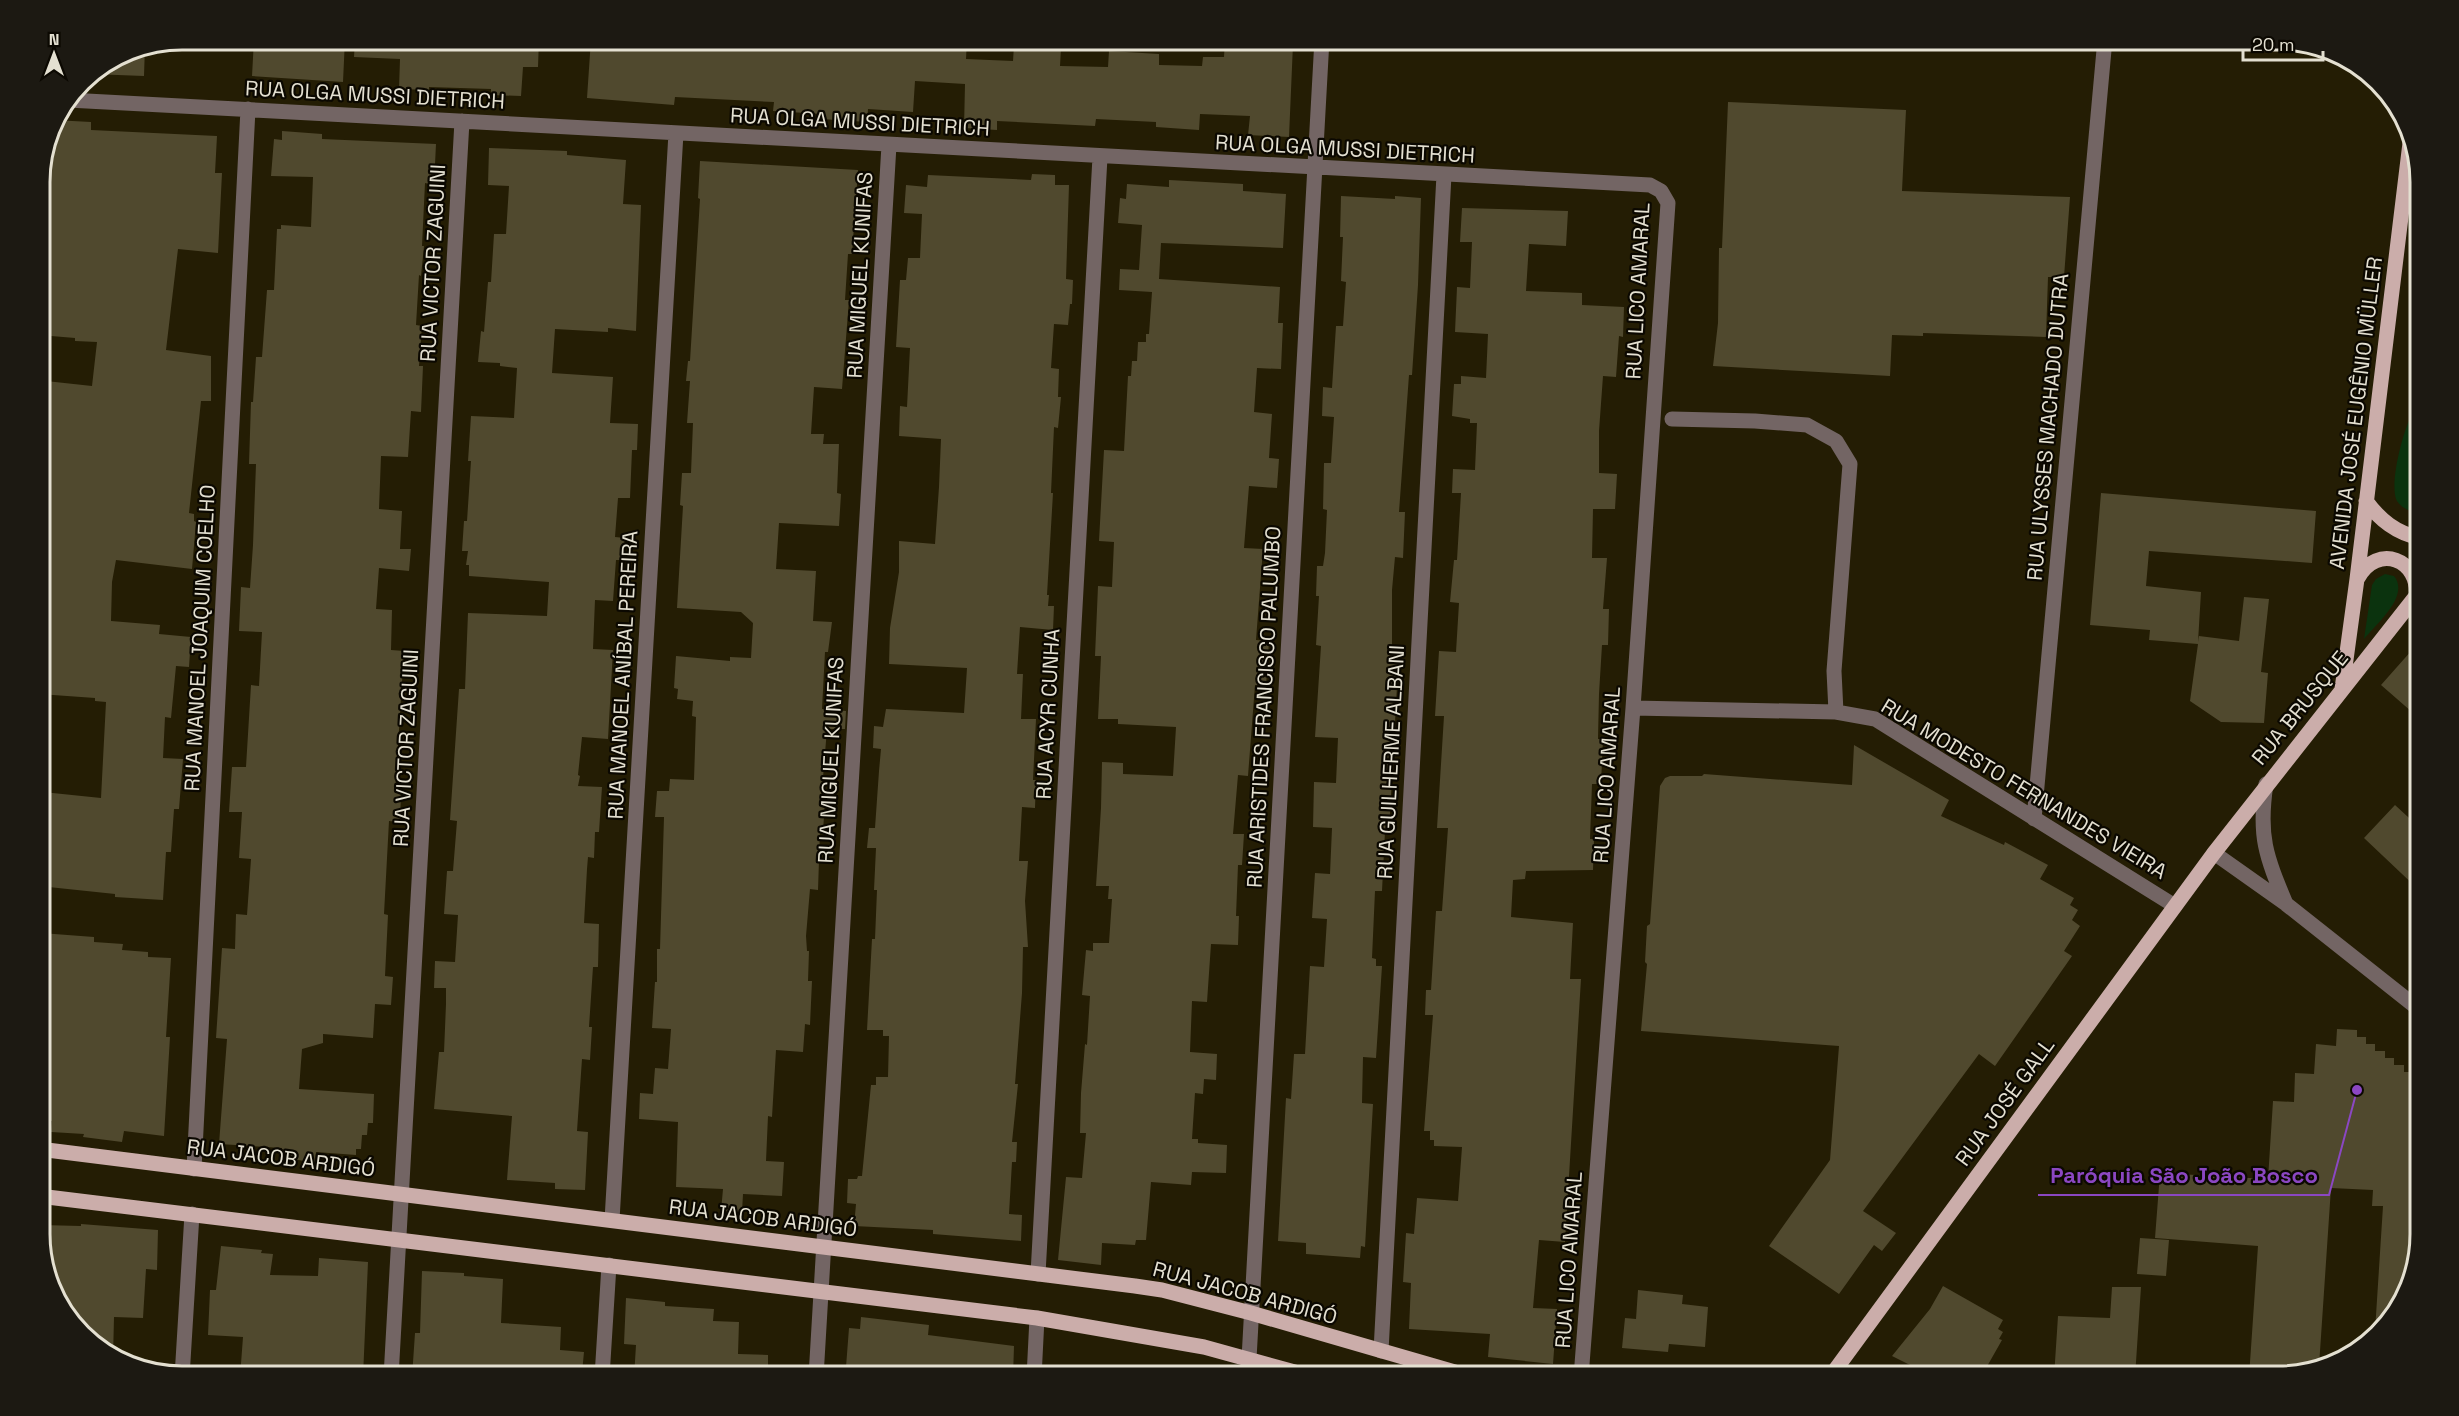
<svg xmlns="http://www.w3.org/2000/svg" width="2459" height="1416" viewBox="0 0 2459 1416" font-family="'Space Grotesk',sans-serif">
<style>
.green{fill:#0b330e}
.building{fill:#50492e}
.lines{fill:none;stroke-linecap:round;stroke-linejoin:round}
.minor{stroke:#736564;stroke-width:15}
.major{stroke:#cbadaa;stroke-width:15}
.labels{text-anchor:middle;stroke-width:4.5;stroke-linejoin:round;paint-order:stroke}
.street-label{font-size:21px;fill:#e4e0d1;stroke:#0b0801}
.rim{fill:none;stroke:#e4e0d1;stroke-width:3}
.leader{fill:none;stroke:#8b47c2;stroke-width:2}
.callout-dot{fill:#8b47c2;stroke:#0b0801;stroke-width:2}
.callout-label{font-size:22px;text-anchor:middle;font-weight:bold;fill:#8b47c2;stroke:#0b0801;stroke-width:4.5;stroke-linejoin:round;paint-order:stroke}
</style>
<rect width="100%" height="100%" fill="#241d04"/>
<!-- green -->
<path class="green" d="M2412,414L2420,419V513C2411,512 2400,508 2396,499C2390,480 2403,431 2412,414Z
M2385,574L2394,576C2410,596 2377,623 2364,639L2372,585L2376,579Z"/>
<!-- building -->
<path class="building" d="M254,39H345L343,82L252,76Z
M355,39H539L538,67H523L521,96L491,95V89L429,87V90L399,89L400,59L354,57Z
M591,39H699L751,43L752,39H967L966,59L1013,61L1014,45L1061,48L1060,66L1108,67L1109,51L1159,54V65L1202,66L1203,57H1224L1225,39H1286V44H1293L1289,137L1248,135L1250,116L1200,114L1199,130L1156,127V122L1096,119L1095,126L997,121V130L964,128L965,84L915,81L913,112L868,109L867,122L821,119L822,114L773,111L774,102L675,97L674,105L587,98Z
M145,46L144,76L91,74L127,50Z
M1728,102L1906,110L1902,191L2070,197L2064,277H2048L2046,337L1923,333V336L1892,335L1890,376L1713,366L1718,323L1719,248H1722Z
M54,120L91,122V130L217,136L215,173H222L218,253L178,249L166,350L211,356V401H201L189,513L194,514V521L196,522L192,569L116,560L112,582L111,621L160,625L159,634L191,637L189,667L176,666L171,718L165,717L163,758L183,759L179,809H174L171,852H166L163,900L115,897V894L39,886V810H41L43,792L101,798L106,702L95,701V698L39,694V448L42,425L39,424V398H45L46,381L92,386L97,342L75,341V338L39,335V172L50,126Z
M282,131L322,134V139L436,144L434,185L425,183L422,246H424L421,276L419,275L416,325L422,326L419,366H423L421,412L411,411L408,457L381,456L379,509L402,511L400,549H411L409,571L379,568L376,609L392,610L391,650L404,651L395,793H401L400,822L389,821L384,914L388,915L385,976L393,977L391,1005L375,1004L373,1038L323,1034V1043L302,1049L299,1089L374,1094L373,1123H368L367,1135H362L361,1149H356V1155L316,1152L315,1163L282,1157V1148L219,1144L227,1039L216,1038L222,948L235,949L236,914L247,915L251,859L239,858L242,812H229L232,767H246L251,685L259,686L262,632L239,631L241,587L250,588L253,545L256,464H249L251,402H253L256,357H262L267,290H274L277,229H281V225L311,227L313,177L271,176L274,139L282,140Z
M489,148L567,151V155L626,160L623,204L641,205L636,331L608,328V332L555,329L552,373L613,377L610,423L638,424L637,450H632L630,498H618L615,537L625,538L622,560H616L613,601L595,600L593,649L613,650L608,739L582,737L578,775L580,776L578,786L602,787L599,832H595L594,858L588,857L587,869L584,923L599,924L598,967H593L589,1027H592L590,1060L582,1059L577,1131L588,1132L585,1190L555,1189V1183L507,1180L512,1116L434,1109L439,1052H444L446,1004V988H434L435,961L455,962L458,915L444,914L447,871H453L457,821L450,820L459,689H465L468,613L547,616L549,582L469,576V565H466L468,551H462L464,521H467L471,461H468L471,416L514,418L517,368L500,366V363L478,362L481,331L484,332L488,282H491L494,234H506L509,186L488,185Z
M700,161L858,170L852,254H848L845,300H849L842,389L814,387L811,434H824L823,444H839L837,493L841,494L839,526L779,523L776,569L816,571L813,621L832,622L828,652H825L822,709L846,711L845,729H827L821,802H825L823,831H820L818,890L810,889L806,936L807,951H809L808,981H812L810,1025L805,1024L803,1052L776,1050L772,1117L768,1116L766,1161L784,1162L782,1196L743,1194L742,1212L721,1211L723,1189L676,1187L678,1122L639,1119L640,1093L653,1094L655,1068L668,1069L671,1029L652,1028L655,982H657V949H660L664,817H655L657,791H669L670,779L694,780L696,717L692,716L693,701L677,699L678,689L674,688L676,656L730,661V657L751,658L753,623L741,612L677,608L683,506L680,505L682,473H691L693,423H687L690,381H686L688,361H690L700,199L698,198Z
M1032,174L1055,175V185H1069L1066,279L1073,280L1072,304H1070L1068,325L1054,324L1051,368L1059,369L1058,397H1061L1058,428L1054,427L1051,493H1053L1047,595H1049L1048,606H1054L1053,630L1020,627L1017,674H1023L1021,719H1036L1033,780H1036L1035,808L1022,807L1019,861H1028L1025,901L1028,947H1023L1022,993L1015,1084H1018L1012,1142H1017L1016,1162H1012L1009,1214L1022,1215L1021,1241L933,1234V1230L854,1226L856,1204L847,1203L848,1179H857L858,1176H862L871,1085H876V1077H888L889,1036H883V1030H867L872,939H875L877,890H874L876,848H867L869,828H875L879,771L881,749L873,748L874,726L883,727L886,709L964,713L967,668L889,664L890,628L899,572V541L935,544L939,487L941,439L899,436L900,406L907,407L910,348L896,347L900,280H906L908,258H920L922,214L904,213L906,185L927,187L928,175L1031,180Z
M1169,180L1243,184V191L1286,194L1283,248L1161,243L1159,279L1280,287L1278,323H1283L1281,369L1257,368L1254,412L1272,414L1269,458L1279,459L1277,488L1249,486L1244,548L1263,549L1256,640L1269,641L1266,686L1255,685L1248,776L1238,775L1233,834H1244L1242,865H1238L1236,916H1239L1238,945L1211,944L1207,1002L1192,1001L1190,1052L1217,1054L1216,1080L1204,1079L1203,1094L1195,1093L1192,1139H1198V1143L1227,1145L1226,1173L1192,1172L1191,1185L1151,1182L1146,1240H1136L1135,1245L1102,1243L1101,1265L1058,1260L1066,1177L1082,1178L1086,1133H1080L1081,1093L1085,1044L1087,1045L1090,996L1082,995L1086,950L1093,951V943H1109L1112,899H1108L1109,886H1096L1101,808L1102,762L1123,763V774L1173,776L1176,727L1118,724V719H1098L1101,656H1095L1098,586L1112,587L1114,542L1099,541L1104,450L1124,451L1128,376H1131L1132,361H1137L1138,342H1146V334H1149L1152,292L1119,290L1120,269L1139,270L1142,225L1118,223L1120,198L1126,199L1127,184L1169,187Z
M1341,196L1395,199V196L1421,198L1418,285L1412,375H1409L1399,512H1405L1403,558L1395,557L1392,590V649L1399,650L1389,831H1385L1382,891H1375L1372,958L1376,959V966H1382L1376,1058L1363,1057L1362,1103L1373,1104L1365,1247L1361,1246L1360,1258L1306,1254V1243L1278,1241L1286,1098L1291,1099L1294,1054H1305L1310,966L1324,967L1327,919L1312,918L1315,873L1330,874L1332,828L1313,827L1314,782L1336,783L1338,738L1315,737L1321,646L1316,645L1319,596H1316L1317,566H1323L1325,553L1327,510L1323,509L1324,463H1331L1334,417L1322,416L1323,387L1332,388L1336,326H1343L1346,282L1341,281L1343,237H1340Z
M1462,208L1568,211L1566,246L1529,244L1526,291L1582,293V305L1624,307L1623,337L1619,336L1616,377L1603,376L1599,431V473L1617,474L1615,509H1593L1592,558H1607L1603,609H1609L1608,645H1602L1599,694L1598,739H1603L1601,784H1592L1590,839H1594L1593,870L1526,871L1525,879L1513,880L1511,917L1573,923L1570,979H1581L1565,1242L1539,1240L1533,1308L1557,1309L1553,1364L1488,1357L1490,1334L1409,1329L1411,1283L1403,1282L1406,1233L1414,1234L1417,1198L1458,1201L1462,1147L1434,1146V1140H1430V1131H1424L1433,1015H1425L1426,990H1431L1436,911H1442L1448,828H1437L1444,716H1435L1439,651L1456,652L1459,603L1450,602L1454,560H1457L1461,493H1452L1453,469L1475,470L1477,423H1470V419L1452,416L1454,384H1461V376L1486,378L1488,334L1455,332L1457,287L1470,288L1472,242H1460Z
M2101,493L2316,511L2312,563L2149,551L2146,586L2201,592L2198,642L2199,636L2239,641L2244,597L2269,599L2261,672L2268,673L2264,723L2221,722L2190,701L2198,644L2149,640L2150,630L2090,625Z
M2420,641V719L2381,685Z
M1854,745L1949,800L1941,816L2004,845L2005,842L2048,865L2040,879L2074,898L2070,905L2078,910L2072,920L2080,926L2064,951L2072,956L1995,1066L1979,1054L1863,1211L1896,1233L1882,1251L1874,1245L1839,1294L1769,1246L1830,1160L1839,1046L1641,1031L1647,964L1645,962L1647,926L1650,924L1660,786L1665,778L1670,776H1702L1704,774L1852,785Z
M2395,805L2420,828V891L2364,838Z
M41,933L94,937V942L123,944L122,950L148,952V957L171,958L166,1037H170L164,1136L124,1131L122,1142L83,1137L84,1134L51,1132L52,1121L39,1119V939Z
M2337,1029L2357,1030V1037H2366V1044H2375V1051H2385V1058H2394V1065H2404V1072H2413L2412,1080H2420V1235L2401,1306L2375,1331L2383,1206H2372L2373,1190L2331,1188L2319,1366L2278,1377H2249L2258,1246L2155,1238L2160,1173L2268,1179L2273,1101L2294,1102L2295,1073L2314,1074L2316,1044L2336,1046Z
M81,1224L158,1230L157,1270L146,1269L143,1318L114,1317L113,1359L63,1314L39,1244L41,1225L81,1226Z
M2140,1238L2169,1240L2166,1276L2137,1274Z
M221,1246L262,1250L261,1253L273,1254L270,1275L318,1276L319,1258L368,1262L363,1377H240L243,1337L208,1335L210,1290H216Z
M422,1271L464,1273V1276L503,1279L501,1323L561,1327L560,1350L584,1352L582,1373L552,1371V1377H412L415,1333H420Z
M1943,1286L2003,1320L1998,1329L2003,1332L1999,1339L2002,1340L1981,1377H1934L1892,1356L1930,1309Z
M2112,1287H2141L2135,1377H2054L2058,1316L2110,1318Z
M1638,1290L1683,1295L1682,1304L1708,1307L1705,1347L1669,1344L1668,1352L1622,1348L1625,1318L1636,1319Z
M626,1298L665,1302V1306L714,1309L713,1321L739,1322L738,1354L768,1355V1377H634L636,1345L624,1344Z
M861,1317L929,1325L928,1335L1014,1346L1013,1377H878L879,1369L846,1367L849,1328L860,1329Z"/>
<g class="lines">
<!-- minor -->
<path class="minor" d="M68,100L1650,185L1661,191L1668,203L1633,708L1581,1377
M1672,419L1755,421L1807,425L1836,441L1850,464L1834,671L1836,712
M1633,708L1836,712L1875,719L2175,906
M2266,784C2258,836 2266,856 2286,904
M2034,819L2105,39
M2214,853L2286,904L2420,1010
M194,1169L248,109
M612,1220L676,133
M1038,1274L1100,157
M1381,1351L1444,175
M182,1377L192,1214
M391,1377L462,121
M602,1377L609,1265
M816,1377L889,145
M1034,1377L1037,1318
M1248,1377L1322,39"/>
<!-- major -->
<path class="major" d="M2366,501C2380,520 2396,533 2420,538
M2358,578C2377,543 2421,559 2416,598
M2342,689L2357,579L2410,143
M39,1149L1135,1286L1162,1290L1251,1313L1472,1377
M39,1196L1037,1318L1204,1347L1313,1377
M1830,1377L2214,853L2420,591"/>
</g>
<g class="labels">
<!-- street labels -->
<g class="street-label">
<text transform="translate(375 95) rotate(3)" y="7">RUA OLGA MUSSI DIETRICH</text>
<text transform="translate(860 122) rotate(3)" y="7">RUA OLGA MUSSI DIETRICH</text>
<text transform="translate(1345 149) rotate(3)" y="7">RUA OLGA MUSSI DIETRICH</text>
<text transform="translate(433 263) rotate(-87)" y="7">RUA VICTOR ZAGUINI</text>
<text transform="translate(860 275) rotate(-87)" y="7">RUA MIGUEL KUNIFAS</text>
<text transform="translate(1638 291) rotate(-87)" y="7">RUA LICO AMARAL</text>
<text transform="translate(2356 413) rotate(-83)" y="7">AVENIDA JOSÉ EUGÊNIO MÜLLER</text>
<text transform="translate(2048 427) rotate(-85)" y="7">RUA ULYSSES MACHADO DUTRA</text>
<text transform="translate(200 638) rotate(-87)" y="7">RUA MANOEL JOAQUIM COELHO</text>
<text transform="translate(623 675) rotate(-87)" y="7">RUA MANOEL ANÍBAL PEREIRA</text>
<text transform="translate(1264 707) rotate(-87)" y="7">RUA ARISTIDES FRANCISCO PALUMBO</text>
<text transform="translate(2300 708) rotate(-51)" y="7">RUA BRUSQUE</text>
<text transform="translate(1048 714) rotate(-87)" y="7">RUA ACYR CUNHA</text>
<text transform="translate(406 748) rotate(-87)" y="7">RUA VICTOR ZAGUINI</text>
<text transform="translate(831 760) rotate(-87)" y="7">RUA MIGUEL KUNIFAS</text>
<text transform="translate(1391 762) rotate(-87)" y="7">RUA GUILHERME ALBANI</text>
<text transform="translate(1607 775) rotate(-86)" y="7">RUA LICO AMARAL</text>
<text transform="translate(2024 789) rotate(31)" y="7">RUA MODESTO FERNANDES VIEIRA</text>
<text transform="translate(2005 1102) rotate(-54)" y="7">RUA JOSÉ GALL</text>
<text transform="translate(281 1158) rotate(7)" y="7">RUA JACOB ARDIGÓ</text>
<text transform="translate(763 1218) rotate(7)" y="7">RUA JACOB ARDIGÓ</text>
<text transform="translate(1569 1260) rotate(-86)" y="7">RUA LICO AMARAL</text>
<text transform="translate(1245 1293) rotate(15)" y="7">RUA JACOB ARDIGÓ</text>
</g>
</g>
<!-- crop -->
<path d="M0 0H2459V1416H0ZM182 50H2278A132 132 0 0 1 2410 182V1234A132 132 0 0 1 2278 1366H182A132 132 0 0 1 50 1234V182A132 132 0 0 1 182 50Z" fill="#1c1912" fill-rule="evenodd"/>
<path class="rim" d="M182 50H2278A132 132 0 0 1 2410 182V1234A132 132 0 0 1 2278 1366H182A132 132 0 0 1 50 1234V182A132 132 0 0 1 182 50Z"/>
<!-- callouts -->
<path class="leader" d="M2357 1090L2329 1195H2038"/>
<circle class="callout-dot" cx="2357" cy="1090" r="6"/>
<g class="callout-label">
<text x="2184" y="1183">Paróquia São João Bosco</text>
</g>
<!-- north arrow -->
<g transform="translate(54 54)" stroke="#0b0801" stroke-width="4.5" paint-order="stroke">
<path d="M0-4.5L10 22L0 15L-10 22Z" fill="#e4e0d1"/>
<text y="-9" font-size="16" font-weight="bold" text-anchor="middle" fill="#e4e0d1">N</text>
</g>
<!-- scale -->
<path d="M2243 51v9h80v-9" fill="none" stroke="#e4e0d1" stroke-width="3"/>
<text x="2252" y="51" font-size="18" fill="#e4e0d1" stroke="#0b0801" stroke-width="4.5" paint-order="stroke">20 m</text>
</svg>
